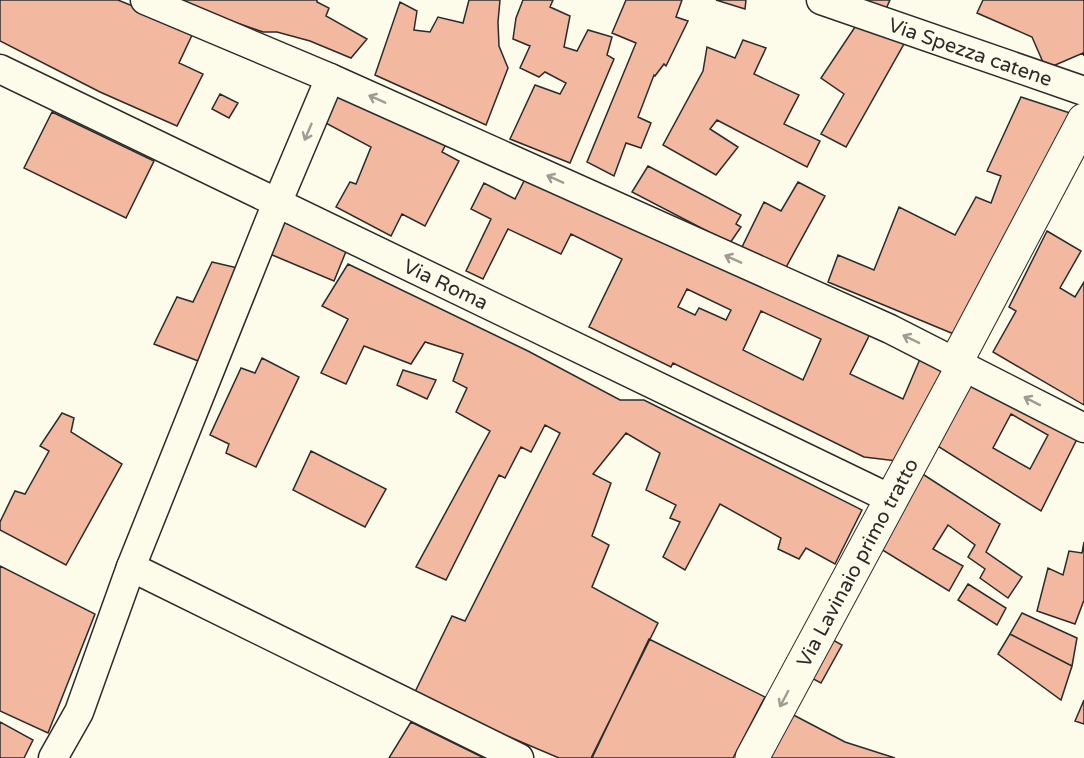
<svg xmlns="http://www.w3.org/2000/svg" width="1084" height="758" viewBox="0 0 1084 758" font-family="'Varela Round',sans-serif">
<style>
.building{fill:#f2b8a0;stroke:#2b2b2b;stroke-width:1.5;fill-rule:evenodd}
.lines{fill:none;stroke-linecap:round;stroke-linejoin:round}
.street-casing{stroke:#2b2b2b;stroke-width:31}
.secondary-casing{stroke:#2b2b2b;stroke-width:35}
.street{stroke:#fdfbea;stroke-width:28}
.secondary{stroke:#fdfbea;stroke-width:33}
.oneway{stroke:#9e9d94}
.labels{text-anchor:middle;stroke-width:4.5;stroke-linejoin:round;paint-order:stroke}
.street-label{font-size:20px;fill:#2b2b2b;stroke:#fdfbea}
</style>
<rect width="100%" height="100%" fill="#fdfbea"/>
<!-- building -->
<path class="building" d="M0,0H118L194,31L179,63L203,74L177,126L100,92L0,41Z
M181,0H317V2L329,8L326,16L367,39L351,58L310,41L277,32H263L220,17Z
M469,0H500L498,22L499,46L508,68L486,125L375,75L400,2L417,11L414,30L430,32L438,17L463,23Z
M523,0H553L550,7L570,16L564,47L577,51L588,30L612,37L607,55L614,59L570,163L510,139L535,85L560,94L566,83L545,72L539,77L520,68L530,46L513,39L516,18Z
M626,0H682L676,17L688,21L666,66L664,64L655,76L654,75L638,117L651,123L641,148L626,143L614,176L587,162L636,43L612,33Z
M716,0H746L745,9Z
M864,0H890L885,11Z
M983,0H1084V56L1083,53L1046,69L1032,37L977,13Z
M863,15L909,35L846,147L821,134L844,94L821,78Z
M743,40L766,48L754,74L799,95L784,124L820,141L807,167L717,120L710,129L738,147L716,175L663,145L703,71L707,47L735,58Z
M338,87L446,144L442,152L459,161L425,226L402,214L391,236L336,207L350,182L356,184L371,147L320,120Z
M220,94L238,103L229,118L212,109Z
M1021,97L1076,115L961,337L828,282L838,255L874,270L899,207L955,235L976,197L991,203L1001,176L987,171Z
M52,112L154,161L126,218L24,168Z
M648,166L741,215L736,224L741,227L730,243L632,192Z
M529,171L873,328L850,374L903,399L920,359L944,371L897,461L864,457L673,363L671,367L589,327L622,259L571,234L561,254L508,229L483,279L466,271L491,219L471,209L484,183L515,199ZM687,289L731,310L726,320L699,308L695,315L678,307ZM761,311L821,339L803,380L743,350Z
M798,182L825,196L784,271L742,247L764,202L781,211Z
M283,222L347,249L334,281L270,254Z
M1047,231L1081,251L1060,288L1075,297L1084,282V405L993,352L1016,311L1009,307Z
M212,262L242,269L206,364L154,344L177,297L193,302Z
M348,264L528,351L620,400H644L862,510L835,564L806,548L799,559L778,549L781,538L720,504L685,570L663,557L680,522L670,518L676,505L646,490L660,453L626,433L593,474L611,483L592,536L609,545L592,587L658,623L591,758H559L413,696L452,616L465,621L560,433L545,425L531,452L521,447L505,478L499,475L446,580L416,567L490,431L456,412L467,388L453,381L463,354L425,342L411,364L364,346L346,384L321,373L348,319L322,306Z
M262,358L299,377L256,467L226,453L229,444L210,435L241,368L255,373Z
M403,370L436,380L427,399L397,385Z
M975,378L1082,429L1041,511L936,445ZM1011,414L1048,435L1030,469L993,448Z
M62,413L74,418L71,432L122,464L66,565L0,530V522L15,491L25,494L49,451L40,446Z
M311,451L386,489L365,527L293,490Z
M921,473L1000,524L986,552L1022,577L1008,598L980,578L985,569L968,557L975,545L948,525L933,549L963,566L949,591L876,546Z
M1084,542V600L1075,624L1037,611L1048,568L1063,575L1069,551L1082,553Z
M0,566L95,614L48,733L0,711Z
M968,584L1006,608L997,625L958,600Z
M1022,613L1077,638L1072,666L1010,634Z
M1010,634L1072,666L1061,700L998,654Z
M824,635L842,645L821,683L802,673Z
M649,639L765,697L733,758H592Z
M1084,700V724L1075,721Z
M784,710L845,742L895,758H770Z
M0,722L33,740L24,758H0Z
M411,722L484,758H389Z"/>
<g class="lines">
<defs>
<g id="street">
<path d="M145,0L330,78L890,329L1084,428"/>
<path id="s1" d="M821,0L1084,91"/>
<path id="s2" d="M0,69L891,499"/>
<path d="M131,567L519,758"/>
<path d="M53,758L79,712L131,567L270,220L330,78"/>
</g>
<g id="secondary">
<path d="M956,362L1084,120"/>
<path id="s3" d="M752,758L963,366"/>
</g>
</defs>
<!-- street casing -->
<use href="#street" class="street-casing"/>
<!-- secondary casing -->
<use href="#secondary" class="secondary-casing"/>
<!-- street -->
<use href="#street" class="street"/>
<!-- secondary -->
<use href="#secondary" class="secondary"/>
</g>
<!-- one-way arrows -->
<defs><path id="oneway-shaft" d="M-6 0H5M1.5-3L5.5 0L1.5 3" fill="none" stroke-width="1.6" stroke-linecap="round" stroke-linejoin="round" transform="scale(1.5)"/></defs>
<g class="oneway">
<use href="#oneway-shaft" transform="translate(377 99) rotate(-156)"/>
<use href="#oneway-shaft" transform="translate(308 132) rotate(113)"/>
<use href="#oneway-shaft" transform="translate(555 179) rotate(-156)"/>
<use href="#oneway-shaft" transform="translate(733 259) rotate(-156)"/>
<use href="#oneway-shaft" transform="translate(911 339) rotate(-154)"/>
<use href="#oneway-shaft" transform="translate(1032 401) rotate(-153)"/>
<use href="#oneway-shaft" transform="translate(784 699) rotate(118)"/>
</g>
<g class="labels">
<!-- street labels -->
<g class="street-label">
<text dy="7" stroke="none"><textPath href="#s1" startOffset="158">Via Spezza catene</textPath></text>
<text dy="7" stroke="none"><textPath href="#s2" startOffset="495">Via Roma</textPath></text>
<text dy="7" stroke="none"><textPath href="#s3" startOffset="222">Via Lavinaio primo tratto</textPath></text>
</g>
</g>
</svg>
